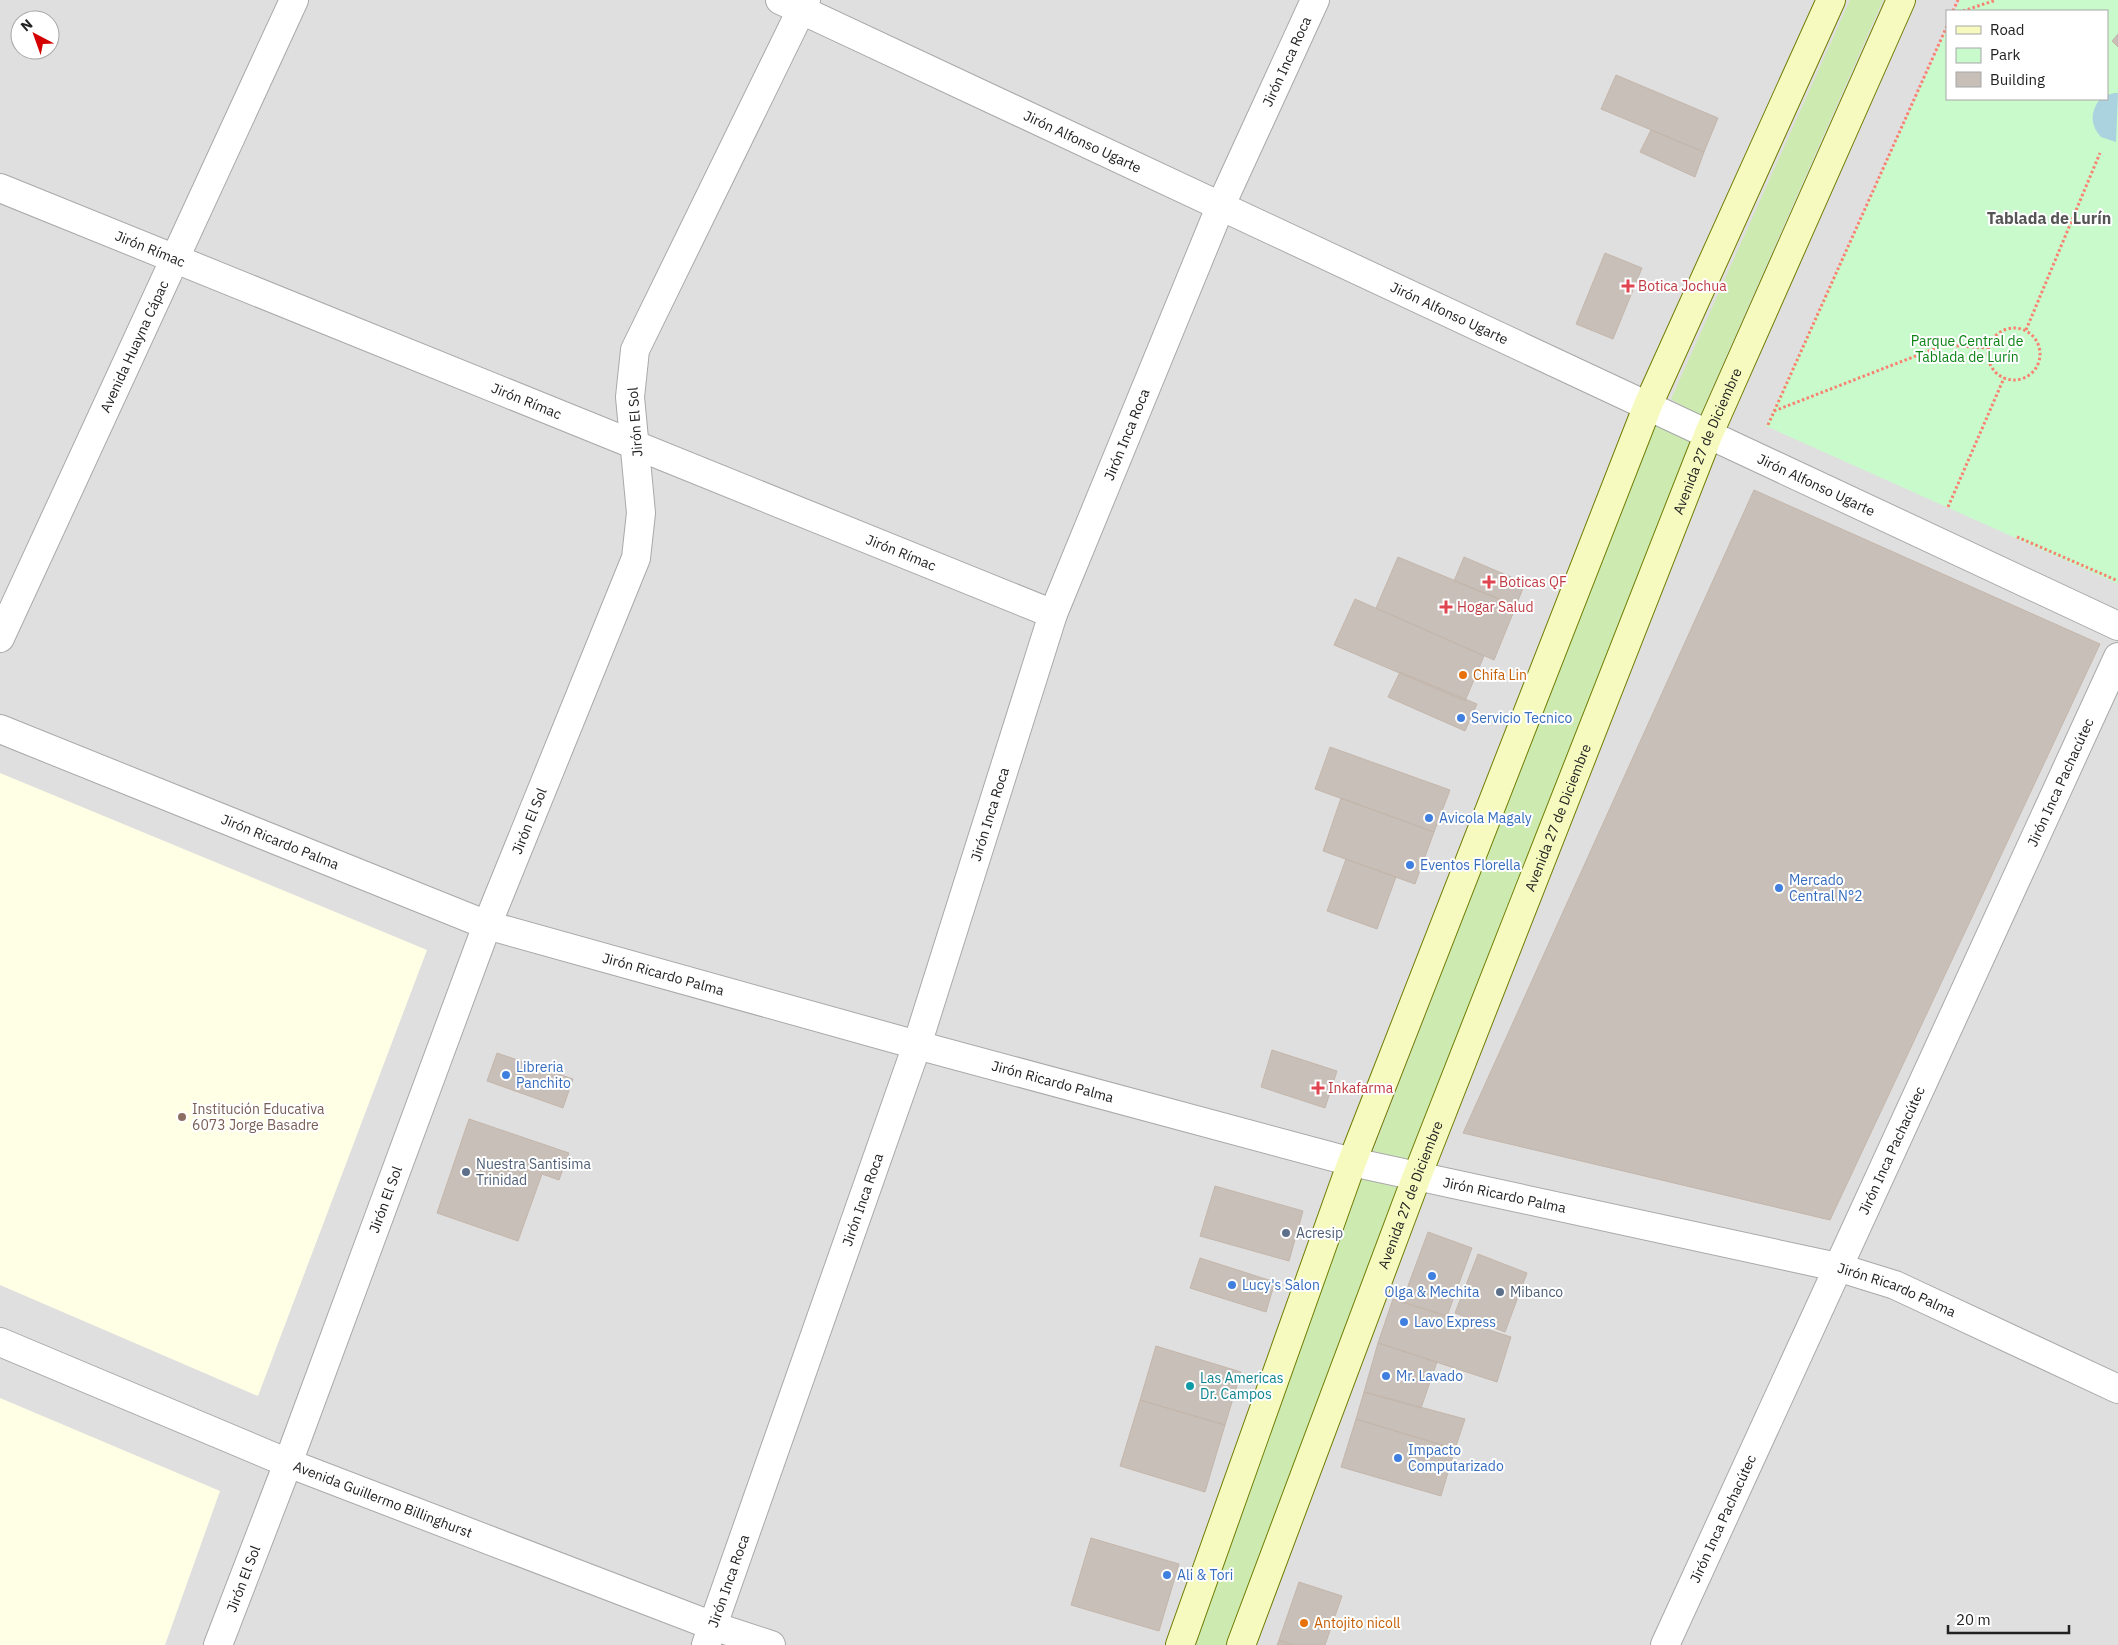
<svg xmlns="http://www.w3.org/2000/svg" width="2118" height="1645" viewBox="0 0 2118 1645" font-family="'IBM Plex Sans',sans-serif">
<style>
.residential{fill:#e0dfdf;fill-rule:evenodd}
.education{fill:#ffffe5}
.grass{fill:#cdebb0}
.park{fill:#c8facc}
.water{fill:#aad3df}
.building{fill:#c7bfb8;stroke:#c4b6ab}
.lines{fill:none;stroke-linecap:round;stroke-linejoin:round}
.street-casing{stroke:#a9a9a9;stroke-width:30}
.secondary-casing{stroke:#707d05;stroke-width:30}
.path{stroke:#fa8072;stroke-width:3;stroke-dasharray:2.5 2.5;stroke-linecap:butt}
.street{stroke:#fff;stroke-width:28}
.secondary{stroke:#f7fabf;stroke-width:28}
.health-dot{fill:#e0444e;stroke:#fff;stroke-width:2}
.food-dot{fill:#e8710a;stroke:#fff;stroke-width:2}
.shop-dot{fill:#3f7fe0;stroke:#fff;stroke-width:2}
.education-dot{fill:#8d6e63;stroke:#fff;stroke-width:2}
.service-dot{fill:#5c6f8a;stroke:#fff;stroke-width:2}
.culture-dot{fill:#0f9aa8;stroke:#fff;stroke-width:2}
.labels{text-anchor:middle;stroke-width:4;stroke-linejoin:round;paint-order:stroke}
.street-label{font-size:14px;fill:#222;stroke:#fff}
.health-label{font-size:14px;fill:#be3a42;stroke:#fff;text-anchor:start}
.park-label{font-size:14px;fill:#0c8416;stroke:#fff}
.food-label{font-size:14px;fill:#c56008;stroke:#fff;text-anchor:start}
.shop-label{font-size:14px;fill:#366cbe;stroke:#fff;text-anchor:start}
.education-label{font-size:14px;fill:#785e54;stroke:#fff;text-anchor:start}
.service-label{font-size:14px;fill:#4e5e75;stroke:#fff;text-anchor:start}
.culture-label{font-size:14px;fill:#0d838f;stroke:#fff;text-anchor:start}
.quarter-label{font-size:16px;font-weight:bold;fill:#555;stroke:#fff}
</style>
<rect width="100%" height="100%" fill="#f2efe9"/>
<!-- residential -->
<path class="residential" d="M0,0H2118V1645H0ZM1947,11H2107V99H1947ZM20,20H50V50H20Z"/>
<!-- education -->
<path class="education" d="M0,773L427,950L258,1396L0,1285Z
M0,1398L220,1491L165,1645H0Z"/>
<!-- grass -->
<path class="grass" d="M1850,0H1883L1700,416L1671,399Z
M1654,425L1691,442L1407,1161L1373,1151Z
M1360,1177L1400,1188L1228,1645H1192Z"/>
<!-- park -->
<path class="park" d="M1960,0H2118V584L1766,426L1947,29V99H2107V11H1955Z"/>
<!-- water -->
<path class="water" d="M2114,93H2118L2116,142L2101,137C2090,125 2090,112 2100,99H2107V95Z"/>
<!-- building -->
<path class="building" d="M2118,34V47L2112,41Z
M1616,75L1718,118L1704,152L1601,109Z
M1651,130L1704,152L1695,177L1640,152Z
M1605,253L1642,268L1613,339L1576,324Z
M1754,490L2100,644L1830,1220L1463,1133Z
M1398,557L1516,606L1494,660L1376,608Z
M1464,557L1525,583L1516,606L1454,581Z
M1355,599L1484,656L1465,701L1334,645Z
M1400,672L1477,704L1465,731L1388,697Z
M1330,747L1450,790L1434,832L1315,789Z
M1341,798L1434,832L1415,884L1323,851Z
M1346,859L1396,877L1377,929L1327,911Z
M1272,1050L1337,1071L1325,1108L1261,1087Z
M497,1053L573,1079L563,1108L487,1081Z
M469,1119L569,1153L559,1180L542,1174L518,1241L437,1213Z
M1215,1186L1303,1211L1289,1261L1200,1236Z
M1428,1232L1472,1248L1447,1316L1402,1302Z
M1478,1254L1527,1273L1505,1332L1455,1313Z
M1200,1258L1275,1282L1266,1312L1190,1288Z
M1393,1299L1511,1337L1497,1382L1378,1343Z
M1378,1343L1437,1362L1421,1408L1364,1392Z
M1156,1346L1241,1372L1225,1425L1140,1400Z
M1364,1392L1465,1419L1455,1449L1356,1419Z
M1140,1400L1225,1425L1205,1492L1120,1466Z
M1356,1419L1455,1449L1441,1496L1341,1467Z
M1091,1538L1179,1564L1159,1631L1071,1605Z
M1299,1582L1342,1596L1325,1645H1293L1279,1640Z
M1279,1640L1293,1645H1277Z"/>
<g class="lines">
<defs>
<g id="street">
<path id="s1" d="M780,0L2118,626"/>
<path id="s2" d="M0,188L1053,614"/>
<path id="s3" d="M0,638L294,0"/>
<path id="s4" d="M0,729L487,925L917,1045L1352,1162L1837,1267L1895,1285L2118,1389"/>
<path id="s5" d="M0,1342L288,1463L713,1626L771,1645"/>
<path id="s6" d="M218,1645L288,1463L487,925L636,558L641,513L630,397L635,350L806,0"/>
<path id="s7" d="M706,1645L917,1045L1053,614L1221,205L1315,0"/>
<path id="s8" d="M1665,1645L2118,657"/>
</g>
<g id="secondary">
<path d="M1180,1645L1352,1162L1648,405L1831,0"/>
<path id="s9" d="M1241,1645L1417,1176L1709,433L1901,0"/>
</g>
</defs>
<!-- street casing -->
<use href="#street" class="street-casing"/>
<!-- secondary casing -->
<use href="#secondary" class="secondary-casing"/>
<!-- path -->
<path class="path" d="M1953,11L1958,0
M1963,11L1996,0
M1988 354a26 26 0 1 1 52 0a26 26 0 1 1-52 0Z
M2026,330L2100,153
M1774,411L1944,345L1989,348
M1768,425L1947,26
M1948,507L2004,378
M2017,537L2118,581"/>
<!-- street -->
<use href="#street" class="street"/>
<!-- secondary -->
<use href="#secondary" class="secondary"/>
</g>
<!-- markers -->
<g class="health-dot">
<path d="M1625.5 278.5h5v5h5v5h-5v5h-5v-5h-5v-5h5z"/>
<path d="M1486.5 574.5h5v5h5v5h-5v5h-5v-5h-5v-5h5z"/>
<path d="M1443.5 599.5h5v5h5v5h-5v5h-5v-5h-5v-5h5z"/>
<path d="M1315.5 1080.5h5v5h5v5h-5v5h-5v-5h-5v-5h5z"/>
</g>
<g class="food-dot">
<circle cx="1463" cy="675" r="5"/>
<circle cx="1304" cy="1623" r="5"/>
</g>
<g class="shop-dot">
<circle cx="1461" cy="718" r="5"/>
<circle cx="1429" cy="818" r="5"/>
<circle cx="1410" cy="865" r="5"/>
<circle cx="1779" cy="888" r="5"/>
<circle cx="506" cy="1075" r="5"/>
<circle cx="1432" cy="1276" r="5"/>
<circle cx="1232" cy="1285" r="5"/>
<circle cx="1404" cy="1322" r="5"/>
<circle cx="1386" cy="1376" r="5"/>
<circle cx="1398" cy="1458" r="5"/>
<circle cx="1167" cy="1575" r="5"/>
</g>
<circle class="education-dot" cx="182" cy="1117" r="5"/>
<g class="service-dot">
<circle cx="466" cy="1172" r="5"/>
<circle cx="1286" cy="1233" r="5"/>
<circle cx="1500" cy="1292" r="5"/>
</g>
<circle class="culture-dot" cx="1190" cy="1386" r="5"/>
<g class="labels">
<!-- street labels -->
<g class="street-label">
<text dy="5" stroke="none"><textPath href="#s7" startOffset="1688">Jirón Inca Roca</textPath></text>
<text dy="5" stroke="none"><textPath href="#s1" startOffset="334">Jirón Alfonso Ugarte</textPath></text>
<text dy="5" stroke="none"><textPath href="#s2" startOffset="162">Jirón Rímac</textPath></text>
<text dy="5" stroke="none"><textPath href="#s1" startOffset="739">Jirón Alfonso Ugarte</textPath></text>
<text dy="5" stroke="none"><textPath href="#s3" startOffset="321">Avenida Huayna Cápac</textPath></text>
<text dy="5" stroke="none"><textPath href="#s2" startOffset="568">Jirón Rímac</textPath></text>
<text transform="translate(635 422) rotate(-94)" y="5">Jirón El Sol</text>
<text dy="5" stroke="none"><textPath href="#s7" startOffset="1282">Jirón Inca Roca</textPath></text>
<text dy="5" stroke="none"><textPath href="#s9" startOffset="1291">Avenida 27 de Diciembre</textPath></text>
<text dy="5" stroke="none"><textPath href="#s1" startOffset="1144">Jirón Alfonso Ugarte</textPath></text>
<text dy="5" stroke="none"><textPath href="#s2" startOffset="972">Jirón Rímac</textPath></text>
<text dy="5" stroke="none"><textPath href="#s8" startOffset="949">Jirón Inca Pachacútec</textPath></text>
<text dy="5" stroke="none"><textPath href="#s7" startOffset="878">Jirón Inca Roca</textPath></text>
<text dy="5" stroke="none"><textPath href="#s9" startOffset="886">Avenida 27 de Diciembre</textPath></text>
<text dy="5" stroke="none"><textPath href="#s6" startOffset="881">Jirón El Sol</textPath></text>
<text dy="5" stroke="none"><textPath href="#s4" startOffset="302">Jirón Ricardo Palma</textPath></text>
<text dy="5" stroke="none"><textPath href="#s4" startOffset="708">Jirón Ricardo Palma</textPath></text>
<text dy="5" stroke="none"><textPath href="#s4" startOffset="1112">Jirón Ricardo Palma</textPath></text>
<text dy="5" stroke="none"><textPath href="#s8" startOffset="544">Jirón Inca Pachacútec</textPath></text>
<text dy="5" stroke="none"><textPath href="#s9" startOffset="481">Avenida 27 de Diciembre</textPath></text>
<text dy="5" stroke="none"><textPath href="#s4" startOffset="1578">Jirón Ricardo Palma</textPath></text>
<text dy="5" stroke="none"><textPath href="#s6" startOffset="476">Jirón El Sol</textPath></text>
<text dy="5" stroke="none"><textPath href="#s7" startOffset="472">Jirón Inca Roca</textPath></text>
<text dy="5" stroke="none"><textPath href="#s4" startOffset="1982">Jirón Ricardo Palma</textPath></text>
<text dy="5" stroke="none"><textPath href="#s5" startOffset="414">Avenida Guillermo Billinghurst</textPath></text>
<text dy="5" stroke="none"><textPath href="#s8" startOffset="139">Jirón Inca Pachacútec</textPath></text>
<text dy="5" stroke="none"><textPath href="#s6" startOffset="71">Jirón El Sol</textPath></text>
<text dy="5" stroke="none"><textPath href="#s7" startOffset="68">Jirón Inca Roca</textPath></text>
</g>
<!-- health labels -->
<g class="health-label">
<text x="1638" y="291">Botica Jochua</text>
<text x="1499" y="587">Boticas QF</text>
<text x="1457" y="612">Hogar Salud</text>
<text x="1328" y="1093">Inkafarma</text>
</g>
<!-- park labels -->
<g class="park-label">
<text x="1967" y="346">Parque Central de<tspan x="1967" dy="16">Tablada de Lurín</tspan></text>
</g>
<!-- food labels -->
<g class="food-label">
<text x="1473" y="680">Chifa Lin</text>
<text x="1314" y="1628">Antojito nicoll</text>
</g>
<!-- shop labels -->
<g class="shop-label">
<text x="1471" y="723">Servicio Tecnico</text>
<text x="1439" y="823">Avicola Magaly</text>
<text x="1420" y="870">Eventos Florella</text>
<text x="1789" y="885">Mercado<tspan x="1789" dy="16">Central N°2</tspan></text>
<text x="516" y="1072">Libreria<tspan x="516" dy="16">Panchito</tspan></text>
<text x="1242" y="1290">Lucy's Salon</text>
<text x="1432" y="1297" text-anchor="middle">Olga &amp; Mechita</text>
<text x="1414" y="1327">Lavo Express</text>
<text x="1396" y="1381">Mr. Lavado</text>
<text x="1408" y="1455">Impacto<tspan x="1408" dy="16">Computarizado</tspan></text>
<text x="1177" y="1580">Ali &amp; Tori</text>
</g>
<!-- education labels -->
<g class="education-label">
<text x="192" y="1114">Institución Educativa<tspan x="192" dy="16">6073 Jorge Basadre</tspan></text>
</g>
<!-- service labels -->
<g class="service-label">
<text x="476" y="1169">Nuestra Santisima<tspan x="476" dy="16">Trinidad</tspan></text>
<text x="1296" y="1238">Acresip</text>
<text x="1510" y="1297">Mibanco</text>
</g>
<!-- culture labels -->
<g class="culture-label">
<text x="1200" y="1383">Las Americas<tspan x="1200" dy="16">Dr. Campos</tspan></text>
</g>
<!-- quarter labels -->
<g class="quarter-label">
<text x="2049" y="224">Tablada de Lurín</text>
</g>
</g>
<!-- legend -->
<rect x="1946" y="10" width="162" height="90" fill="#ffffff" stroke="#a7a7a7"/>
<rect x="1956" y="26" width="25" height="8" fill="#f7fabf" stroke="#a7a7a7"/>
<text x="1990" y="35" font-size="15" fill="#222222">Road</text>
<rect x="1956" y="48" width="25" height="15" fill="#c8facc" stroke="#a7a7a7"/>
<text x="1990" y="60" font-size="15" fill="#222222">Park</text>
<rect x="1956" y="72" width="25" height="15" fill="#c7bfb8" stroke="#a7a7a7"/>
<text x="1990" y="85" font-size="15" fill="#222222">Building</text>
<!-- north arrow -->
<g transform="translate(35 35) rotate(319)"><circle r="24" fill="#ffffff" stroke="#a7a7a7"/>
<path d="M0-4L9 19L0 12L-9 19Z" fill="#d40000"/>
<text y="-8" font-size="14" font-weight="bold" text-anchor="middle" fill="#222222">N</text>
</g>
<!-- scale -->
<path d="M1948 1625v8h121v-8" fill="none" stroke="#222222" stroke-width="2.5"/>
<text x="1956" y="1625" font-size="15" fill="#222222" stroke="#ffffff" stroke-width="4" paint-order="stroke">20 m</text>
</svg>
